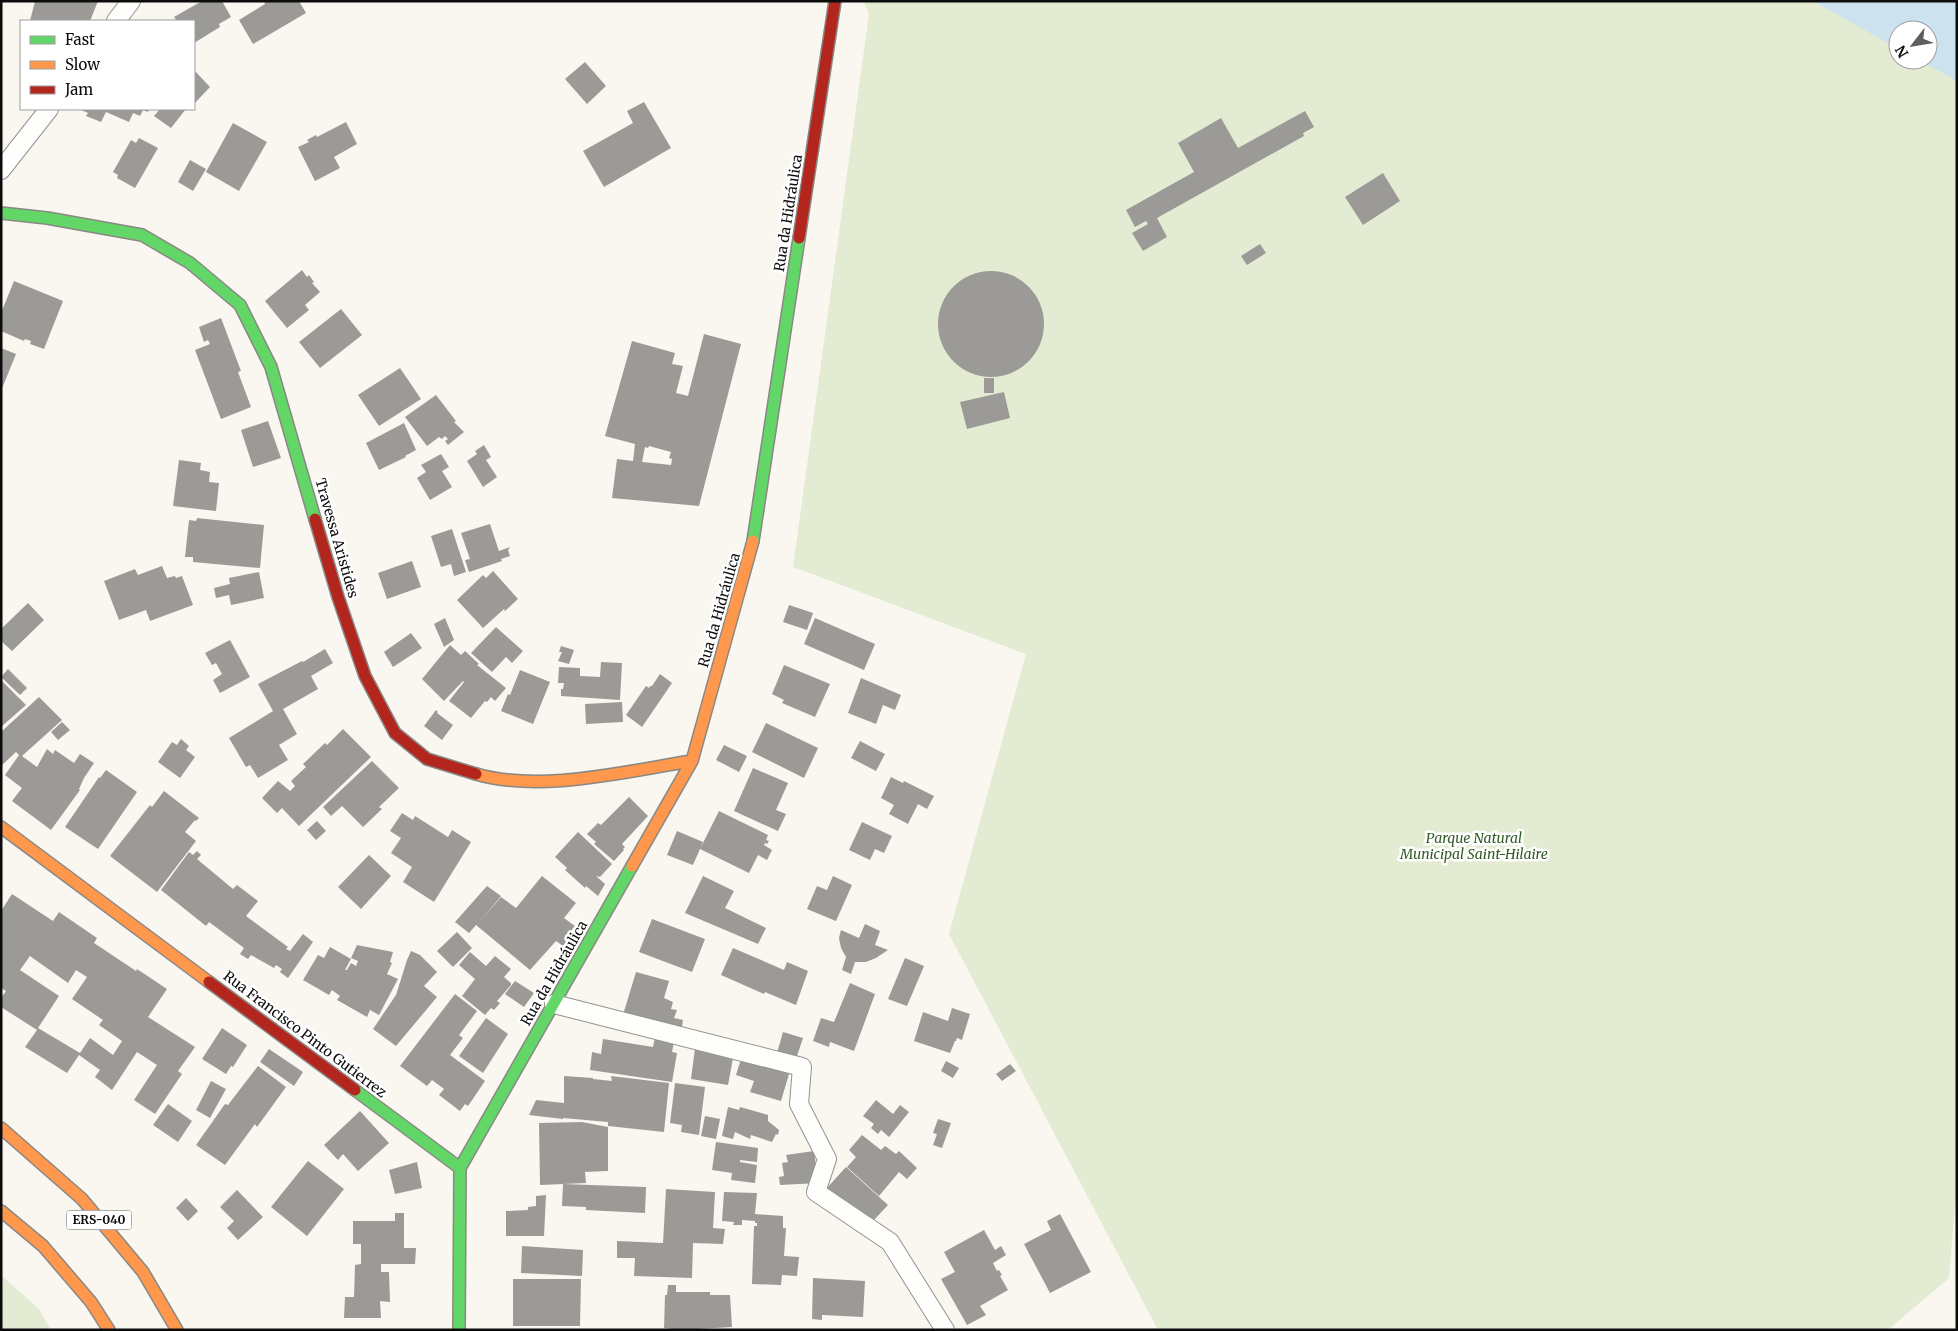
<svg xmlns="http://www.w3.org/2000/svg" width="1958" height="1331" viewBox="0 0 1958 1331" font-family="Merriweather,serif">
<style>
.green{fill:#e3ebd3;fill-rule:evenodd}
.water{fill:#cce3ef}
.building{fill:#9c9a96;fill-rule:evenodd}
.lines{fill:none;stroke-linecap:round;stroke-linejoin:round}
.lane-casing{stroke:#93928f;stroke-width:20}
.fast-casing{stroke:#8a8885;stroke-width:14}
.slow-casing{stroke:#8a8885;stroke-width:14}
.jam-casing{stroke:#8a8885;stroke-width:14}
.lane{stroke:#fefefd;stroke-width:18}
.fast{stroke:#63d668;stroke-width:11}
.slow{stroke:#ff974d;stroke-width:11}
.jam{stroke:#b3261e;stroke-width:11}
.labels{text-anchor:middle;stroke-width:5;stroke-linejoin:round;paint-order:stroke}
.shield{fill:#fff;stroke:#555;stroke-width:1}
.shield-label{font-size:12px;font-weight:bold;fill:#0c0c0c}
.street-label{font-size:14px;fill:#0c0c0c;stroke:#fff}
.park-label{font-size:14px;font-style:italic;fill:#325b25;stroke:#fff}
</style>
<rect width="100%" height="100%" fill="#faf7f0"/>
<!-- green -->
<path class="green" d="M863,1H1957V1181L1949,1278L1888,1330H1158L949,934L1026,654L793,567L869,14ZM1898,30H1928V60H1898Z
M1,1275L39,1309L51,1330H1Z"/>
<!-- water -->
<path class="water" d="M1813,1H1957V81L1919,60H1928V30H1898V49Z"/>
<!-- building -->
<path class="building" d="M35,1H98L90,21H30Z
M202,1H222L231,17L219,24L220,27L194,43V21H177L174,17Z
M264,1H299L306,13L253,44L239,20L265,4Z
M585,62L606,86L587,104L565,79Z
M194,70L210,87L194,104Z
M644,102L671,148L604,187L583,151L633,123L627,111Z
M79,109H149L148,112L143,110L140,116L133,113L129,122L106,112L101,122L86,116L88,113Z
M160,109H186L171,128L154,116Z
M1305,111L1314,127L1303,133L1304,136L1157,218L1167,237L1143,251L1132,233L1148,224L1146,221L1135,227L1126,210L1194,172L1178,143L1221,118L1238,148Z
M346,122L357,144L334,157L340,168L315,181L298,147L309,142L307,140L316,135L317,137Z
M233,123L267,142L239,191L206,172Z
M139,138L158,148L135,188L117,178L118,175L113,172L131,140L136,143Z
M190,160L206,169L193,191L178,182Z
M1383,173L1400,201L1363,225L1345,197Z
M1260,244L1266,253L1247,265L1241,256Z
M302,270L307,277L309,275L314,282L312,283L320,292L305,305L309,310L287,328L265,301Z
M938 324a53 53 0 1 1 106 0a53 53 0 1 1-106 0Z
M14,281L63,301L44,349L30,344L31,341L25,339L24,341L1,331V313Z
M341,309L362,335L320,368L299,342Z
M221,318L241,371L238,372L251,407L221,419L195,350L210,344L208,340L204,342L199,327Z
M704,334L741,344L699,506L612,498L617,459L633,461L635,444L605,436L632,341L675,353L672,364L683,366L676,393L688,396ZM649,446L671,452L669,458L672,459L671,465L642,462L645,447L648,448Z
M1,348L16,354L1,391Z
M400,368L421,399L379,426L358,395Z
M984,378H994V393H984Z
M1004,392L1010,418L967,429L960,402Z
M436,395L456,421L454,422L464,432L448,445L445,441L448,439L445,436L442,439L439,437L427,446L405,417Z
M268,421L281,458L253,467L241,430Z
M404,423L416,450L405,456L406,457L379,470L366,443Z
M484,445L491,457L486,460L497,477L483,487L467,461L477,454L475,451Z
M441,454L449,467L442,471L452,487L430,500L417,478L426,472L421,465Z
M179,460L201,463L200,470L210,472L209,482L219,483L216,511L173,506Z
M197,518L264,525L260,568L193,562V557H185L189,520L196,521Z
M490,524L499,551L510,547L508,550L510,556L501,559L502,561L469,572L465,560L470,559L461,533Z
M452,529L466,572L454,576L451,564L441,567L431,536Z
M412,561L421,587L387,599L378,573Z
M162,566L167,578L175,576L176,578L182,576L193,605L150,621L146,610L119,620L104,581L135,569L138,575Z
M493,571L518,599L505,611L504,609L483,628L457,600L483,575L486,578Z
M259,572L264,598L231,605L229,595L216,598L214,588L230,584L229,578Z
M28,603L44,620L12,651L1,641V629Z
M789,605L813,613L807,630L783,622Z
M445,618L454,640L444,647L434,624Z
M815,618L875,644L864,670L804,644Z
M496,627L523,651L512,663L506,657L492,672L471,653Z
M411,633L422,648L393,667L384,652Z
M230,640L250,677L220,693L213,680L222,674L216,663L212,665L205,653Z
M450,645L461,655L465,651L479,664L477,665L506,688L495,701L491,697L487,702L485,701L471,718L449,701L464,682L463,681L444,701L422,679Z
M561,646L574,650L569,664L558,661L562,652H559Z
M325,649L333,663L311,676L318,689L283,709L297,734L279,745L288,760L258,778L250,765L246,767L229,738L273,711L258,684L302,661L303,662Z
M601,662L622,663L620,700L561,696V689H563L564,683H558L559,667L580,668V676L600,677Z
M784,665L830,684L815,717L782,703L784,700L772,694Z
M8,669L27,688L20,695L1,677Z
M520,670L550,682L533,724L501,711L508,694L510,695Z
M660,674L672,683L642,727L626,715L646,686L649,688L650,686H652Z
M861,678L901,695L895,710L883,705L876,724L848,713Z
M1,680L26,705L1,727Z
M39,697L62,720L22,756L37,767L47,749L53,754L55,750L74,763L80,754L94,763L84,778L79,789L80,790L51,830L12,801L22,788L5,775L19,755L16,752L1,766V732Z
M622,702L623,722L586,724L585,704Z
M436,710L438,712L437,713L453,725L442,740L424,726Z
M62,722L70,730L58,740L51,732Z
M766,723L818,748L804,778L752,752Z
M343,729L371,757L299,826L282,808L277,813L262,798L278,781L290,791L295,786L291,781L306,767L303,764L325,743L327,745Z
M181,739L189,746L186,750L195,757L180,778L158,762L172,742L177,745Z
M860,741L885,754L876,771L851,758Z
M724,745L747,756L739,772L716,760Z
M372,761L399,788L379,807L382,809L363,827L342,806L331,816L323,807Z
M753,768L788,783L776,810L786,814L778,831L734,811Z
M106,770L137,792L98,849L65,827L99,777L100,778Z
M891,777L903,783L904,781L934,796L927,809L918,804L908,824L889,814L894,805L881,798Z
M164,791L199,818L196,821L195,820L185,832L196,841L157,892L110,856L150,805L152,807Z
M629,797L648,816L622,844L625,847L623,849L624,850L614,861L594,844L596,842L587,834L598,823L601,825Z
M719,811L768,835L766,840L769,841L767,844L765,843L764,845L772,850L767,860L758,855L749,873L700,849Z
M402,813L413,820L415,816L448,837L452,830L471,842L434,902L403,882L412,867L391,853L401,838L390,831Z
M317,821L326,831L316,840L307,830Z
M862,822L892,836L884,853L875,849L870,860L849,850Z
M677,831L703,842L693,865L667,855Z
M578,832L612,864L600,877L596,876L605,884L598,896L586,886L585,888L565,870L567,868L555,857Z
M197,851L201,855L197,859L233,889L237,885L258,901L246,916L288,947L286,949L290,951L303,934L313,942L288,978L280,972L282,969L276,965L274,968L251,955L248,959L240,954L244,948L209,922L206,926L161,890L189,852L193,855Z
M369,855L391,876L361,909L338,887Z
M542,876L576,903L564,918L575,926L569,933L571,935L563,946L556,941L530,970L476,925L469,933L455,922L487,886L501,896L481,920L501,897L516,908Z
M703,876L734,891L725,908L766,928L758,944L685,913Z
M833,876L852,885L836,921L807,909L817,886L827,890Z
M12,894L53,921L59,912L97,938L94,943L136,971L137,969L167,989L148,1017L195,1047L178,1071L182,1074L155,1114L134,1100L157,1065L137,1052L112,1090L95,1077L100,1070L79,1055L67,1073L25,1047L37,1030L1,1007V998L6,991L1,988V911ZM30,956L68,983L76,970L87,977L72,999L103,1020L99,1025L122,1041L113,1055L90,1038L80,1053L38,1028L59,996L20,970Z
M652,919L705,939L692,972L639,952Z
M865,924L880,931L875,945L888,950L876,958L866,962H855L851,974L842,970L846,957L841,948L839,938L841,930L859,938Z
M457,932L472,948L453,967L437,951Z
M357,945L393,952L390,962L392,963L387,974L398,979L379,1015L370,1010L367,1017L337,1000L340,996L332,990L329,995L303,980L318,955L324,958L330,947L351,959L345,970H347L351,963L356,966L358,961L351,958Z
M733,948L784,970L787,962L808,971L796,1005L765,992L764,994L721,975Z
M411,951L420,955L437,972L424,986L437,997L396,1046L373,1029L396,995L407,960Z
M470,952L486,966L495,956L511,969L504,977L511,983V985L497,1001L500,1003L494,1010L491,1008L485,1015L462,996L475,979L459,965Z
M905,958L924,966L907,1006L888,999Z
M636,972L669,981L664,998L673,1002L671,1009L677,1010L674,1018L683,1020L682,1027L691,1029L689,1036L622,1018Z
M515,981L534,993L524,1007L505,994Z
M850,983L875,994L854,1051L830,1042L829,1047L813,1041L821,1018L834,1022Z
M455,994L477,1011L459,1035L463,1038L450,1055L485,1081L468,1106L465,1104L460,1111L439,1095L444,1089L432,1080L427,1086L400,1066Z
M952,1008L970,1014L962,1040L957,1038L956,1041H955L950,1053L914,1041L923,1012L948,1021Z
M486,1018L508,1034L483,1073L459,1056Z
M222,1028L247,1045L233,1067L231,1066L226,1074L202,1059Z
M783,1032L803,1038L796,1059L777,1053Z
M655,1037L674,1042L672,1052L677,1053L672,1082L590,1070L592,1052L601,1054L603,1039L653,1047Z
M695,1048L734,1053L728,1085L691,1079Z
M269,1049L303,1072L294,1086L260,1062Z
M741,1059L789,1074L781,1101L750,1092L754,1081L736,1075Z
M946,1061L959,1068L953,1078L941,1071Z
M1010,1064L1016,1071L1002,1081L996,1074Z
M258,1066L286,1087L257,1127L255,1124L225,1165L196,1145L225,1104L228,1105Z
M564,1076L593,1078V1079L612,1081L611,1076L669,1083L664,1132L608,1126V1122L563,1118V1119L529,1115L536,1100L564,1103Z
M211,1081L226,1089L210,1118L196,1110Z
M675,1083L705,1087L699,1135L681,1132L682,1125L670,1123Z
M876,1100L893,1114L900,1105L909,1112L889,1137L881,1130L878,1134L871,1128L874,1124L863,1116Z
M168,1104L192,1121L178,1142L153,1125Z
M728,1107L739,1110L740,1107L768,1115V1121L779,1130L778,1135L776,1134L772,1142L751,1135L750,1139L735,1132L733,1139L722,1136Z
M360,1111L389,1143L358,1171L343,1154L338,1160L324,1145Z
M705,1116L720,1119L716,1139L701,1136Z
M938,1119L951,1123L942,1148L933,1145L937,1134L933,1133Z
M582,1122L608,1127V1171L585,1172L586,1183L540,1185L539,1123Z
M862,1135L881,1150L885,1146L896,1154L899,1151L917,1168L907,1179L899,1172L879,1196L847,1167L856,1157L849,1150Z
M716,1142L758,1148L757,1162L740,1160V1162L757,1165L755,1183L731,1180L732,1173L712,1170Z
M814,1151L818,1183L780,1185L779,1177L784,1176L782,1163L788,1162L786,1155Z
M308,1161L344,1189L307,1236L271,1207Z
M417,1162L422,1188L395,1194L389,1170Z
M846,1167L888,1205L872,1222L862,1212L857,1217L826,1189Z
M563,1184L646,1187L645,1213L586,1210V1207L562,1206Z
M666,1189L715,1192L713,1228L725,1229L723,1244L693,1243L692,1278L634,1276L635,1258H617V1241L663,1243Z
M237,1190L263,1217L238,1240L227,1228L234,1221L220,1207Z
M724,1192L757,1193L755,1214L783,1216V1228H786L784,1256L799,1257L797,1276L782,1275L781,1285L752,1284L754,1226H757V1223H755V1221L742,1220V1225H733L734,1222L722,1221Z
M546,1195L544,1236H506V1211L528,1210V1207L536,1206V1196Z
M186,1198L198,1211L188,1221L176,1208Z
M395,1213H404V1248H416L415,1264H381V1272H389L390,1302L380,1301L381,1318H344L345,1297H354L355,1265L361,1264V1244H353V1221H395Z
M1060,1214L1091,1272L1050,1293L1024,1244L1051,1230L1047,1221Z
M984,1230L995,1250L1001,1246L1006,1255L993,1263L997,1271L999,1270L1002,1275L1000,1276L1008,1290L980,1306L986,1315L967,1325L941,1279L955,1272L944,1252Z
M522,1246L583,1250L582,1276L521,1273Z
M813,1278L865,1281L863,1317L822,1315V1320L812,1319Z
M513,1279H581L580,1326H513Z
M668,1285H676V1292H710V1295H730L732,1327L680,1330L664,1328L665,1295H667Z"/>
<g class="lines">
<defs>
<path id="lane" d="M116,21L131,1
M1,170L49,109
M554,1004L802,1067L799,1104L827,1159L816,1192L890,1242L945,1330"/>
<path id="fast" d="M1,213L47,218L142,235L190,263L240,305L271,367L315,519
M753,541L799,238
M355,1090L460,1168
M459,1330L460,1168L632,866"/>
<path id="slow" d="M476,774C541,793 626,771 692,761
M1,827L209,982
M632,866L692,761L753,541
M1,1128L82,1199L143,1272L177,1330
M1,1211L43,1246L91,1302L109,1330"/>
<path id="jam" d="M799,238L835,1
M315,519L338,597L365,676L395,733L427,759L476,774
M209,982L355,1090"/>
</defs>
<!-- lane casing -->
<use href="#lane" class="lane-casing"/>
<!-- fast casing -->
<use href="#fast" class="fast-casing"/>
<!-- slow casing -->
<use href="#slow" class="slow-casing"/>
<!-- jam casing -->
<use href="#jam" class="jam-casing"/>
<!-- lane -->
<use href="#lane" class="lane"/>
<!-- fast -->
<use href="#fast" class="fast"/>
<!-- slow -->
<use href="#slow" class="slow"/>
<!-- jam -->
<use href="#jam" class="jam"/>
</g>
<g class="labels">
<!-- shield labels -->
<rect class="shield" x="66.5" y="1210.5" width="65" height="19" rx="4"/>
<g class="shield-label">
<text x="99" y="1224">ERS-040</text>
</g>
<!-- street labels -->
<g class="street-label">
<text transform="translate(788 213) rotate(-81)" y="5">Rua da Hidráulica</text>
<text transform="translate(337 538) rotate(74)" y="5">Travessa Aristides</text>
<text transform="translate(719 610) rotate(-74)" y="5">Rua da Hidráulica</text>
<text transform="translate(554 973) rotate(-60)" y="5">Rua da Hidráulica</text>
<text transform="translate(305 1034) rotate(37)" y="5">Rua Francisco Pinto Gutierrez</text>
</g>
<!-- park labels -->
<g class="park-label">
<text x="1474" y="843">Parque Natural<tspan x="1474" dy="16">Municipal Saint-Hilaire</tspan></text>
</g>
</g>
<!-- border -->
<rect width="1958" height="1331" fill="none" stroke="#0c0c0c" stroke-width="5"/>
<!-- legend -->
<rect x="20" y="20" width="175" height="90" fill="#ffffff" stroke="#9e9e9e"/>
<rect x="30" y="36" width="25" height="8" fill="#63d668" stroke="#9e9e9e"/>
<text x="65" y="45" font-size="15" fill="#0c0c0c">Fast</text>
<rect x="30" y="61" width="25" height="8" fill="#ff974d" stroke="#9e9e9e"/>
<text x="65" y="70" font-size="15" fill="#0c0c0c">Slow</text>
<rect x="30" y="86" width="25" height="8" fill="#b3261e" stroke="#9e9e9e"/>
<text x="65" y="95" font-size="15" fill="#0c0c0c">Jam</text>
<!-- north arrow -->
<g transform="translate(1913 45) rotate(239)"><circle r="24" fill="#ffffff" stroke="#9e9e9e"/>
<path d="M0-4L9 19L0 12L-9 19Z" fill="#5f5e5c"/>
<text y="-8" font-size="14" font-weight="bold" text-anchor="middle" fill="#0c0c0c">N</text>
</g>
</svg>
